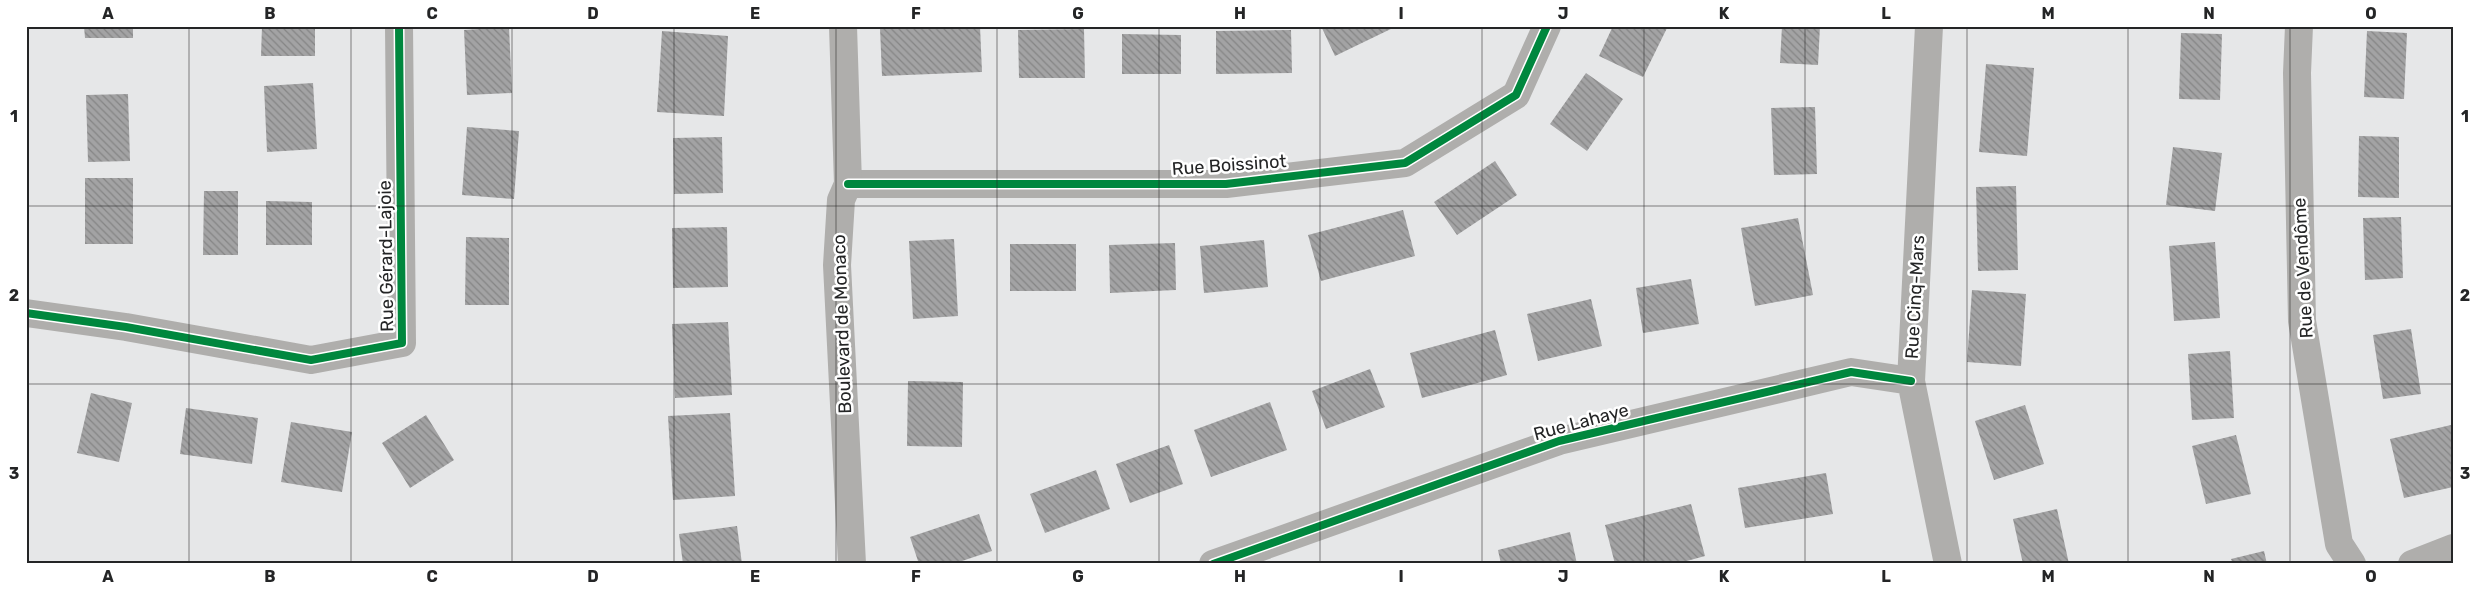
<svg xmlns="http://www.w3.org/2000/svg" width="2479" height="590" viewBox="0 0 2479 590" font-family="Rubik,sans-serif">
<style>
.building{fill:url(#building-back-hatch)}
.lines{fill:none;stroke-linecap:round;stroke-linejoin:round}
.minor{stroke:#afaeac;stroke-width:28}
.tertiary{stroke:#afaeac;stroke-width:28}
.cycleway-casing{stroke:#fff;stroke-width:11}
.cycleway{stroke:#00873e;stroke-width:8}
.grid{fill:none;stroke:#242526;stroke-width:1;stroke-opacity:0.55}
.labels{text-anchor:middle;stroke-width:5;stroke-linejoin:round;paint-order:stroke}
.street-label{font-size:18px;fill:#242526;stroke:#fff}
.neatline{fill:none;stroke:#242526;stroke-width:2}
.grid-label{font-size:16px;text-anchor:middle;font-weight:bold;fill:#242526}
</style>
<defs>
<pattern id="building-back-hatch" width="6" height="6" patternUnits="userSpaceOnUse" patternTransform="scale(1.25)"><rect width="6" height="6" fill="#a3a3a4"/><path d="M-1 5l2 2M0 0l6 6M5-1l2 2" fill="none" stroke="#858585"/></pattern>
</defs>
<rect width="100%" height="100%" fill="#e6e7e8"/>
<!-- building -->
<path class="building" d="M84,26H133V38H85Z
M262,26H315V56H261Z
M934,26H980L982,72L882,76L880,28Z
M1321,26H1397L1335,56Z
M1613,26H1668L1643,77L1599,56Z
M1782,26H1820L1818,65L1780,63Z
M509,27L512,93L467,95L464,30Z
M1084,29L1085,78H1019L1018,30Z
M1291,30L1292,73L1216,74V31Z
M662,31L728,36L724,116L657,112Z
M2367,31L2407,33L2404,99L2364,97Z
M2181,33L2222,34L2220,100L2179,99Z
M1122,34L1181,35V74H1122Z
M1986,64L2034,68L2027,156L1979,152Z
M1586,73L1623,99L1587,151L1550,124Z
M313,83L317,149L267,152L264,86Z
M128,94L130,161L88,162L86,95Z
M1815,107L1817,174L1774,175L1771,108Z
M467,127L519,131L514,199L462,195Z
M2359,136L2399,137V198L2358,197Z
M722,137L723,193L674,194L673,138Z
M2173,147L2222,153L2215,211L2166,205Z
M1495,161L1517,195L1457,235L1434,202Z
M85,178H133V244H85Z
M2016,186L2018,270L1978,271L1976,187Z
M204,191H238V255H203Z
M266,201L312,202V245H266Z
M1403,210L1415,256L1321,281L1308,235Z
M2401,217L2403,278L2365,280L2363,218Z
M1798,218L1813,295L1755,306L1741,228Z
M727,227L728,287L673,288L672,228Z
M466,237L509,238V305H465Z
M954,239L958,316L913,319L909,241Z
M1264,240L1268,287L1204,293L1200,246Z
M2215,242L2220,318L2174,321L2169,246Z
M1175,243L1176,290L1110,293L1109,245Z
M1010,244H1076V291H1010Z
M1691,279L1699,324L1643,333L1636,288Z
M1972,290L2026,294L2021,366L1967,362Z
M1591,299L1602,346L1538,361L1527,314Z
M728,322L732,395L675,398L672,324Z
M2411,329L2421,394L2383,399L2373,335Z
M1495,330L1507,375L1422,398L1410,353Z
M2230,351L2234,418L2192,420L2188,354Z
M1370,369L1385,407L1326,429L1312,391Z
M908,381L963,382L962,447L907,446Z
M91,393L132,403L119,462L77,453Z
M1270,402L1287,450L1211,477L1194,430Z
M2025,405L2044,464L1994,480L1975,421Z
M186,408L258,418L252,464L180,454Z
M730,413L735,496L673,500L668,416Z
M426,415L454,460L410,488L382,443Z
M291,422L352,432L342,492L281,482Z
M2451,425L2453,435V487L2404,498L2390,439Z
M2236,435L2251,494L2206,504L2192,446Z
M1169,445L1183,484L1130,503L1116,464Z
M1096,470L1110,509L1045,533L1030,494Z
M1826,473L1833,514L1745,528L1738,488Z
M1691,504L1705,556L1676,564H1615L1605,525Z
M2057,509L2069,564H2023L2013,519Z
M979,514L992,551L953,564H919L910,537Z
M737,526L742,564H683L679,534Z
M1570,532L1577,564H1501L1498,550Z
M2264,551L2267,564H2233L2231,559Z"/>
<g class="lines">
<!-- minor -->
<path class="minor" d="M1929,26L1911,381L1948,564
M2299,26L2297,73L2302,321L2339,544L2352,564
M848,184H1226L1405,163L1516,95L1547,26
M26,313L126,327L311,360L402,343L399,26
M1213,564L1559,441L1851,372L1911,381
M2412,564L2453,548"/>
<!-- tertiary -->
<path class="tertiary" d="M843,26L848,184L841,200L837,265L852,564"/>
<defs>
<path id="cycleway" d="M848,184H1226L1405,163L1516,95L1547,26
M26,313L126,327L311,360L402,343L399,26
M1213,564L1559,441L1851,372L1911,381"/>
</defs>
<!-- cycleway casing -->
<use href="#cycleway" class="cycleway-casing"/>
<!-- cycleway -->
<use href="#cycleway" class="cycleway"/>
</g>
<!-- grid -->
<path class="grid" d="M189,26V564M351,26V564M512,26V564M674,26V564M836,26V564M997,26V564M1159,26V564M1320,26V564M1482,26V564M1644,26V564M1805,26V564M1967,26V564M2128,26V564M2290,26V564M26,206H2453M26,384H2453"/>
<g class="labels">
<!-- street labels -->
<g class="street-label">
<text transform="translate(1229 165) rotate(-4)" y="6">Rue Boissinot</text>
<text transform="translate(386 256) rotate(-91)" y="6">Rue Gérard-Lajoie</text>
<text transform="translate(2303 268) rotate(-93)" y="6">Rue de Vendôme</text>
<text transform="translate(1915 297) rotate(-87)" y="6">Rue Cinq-Mars</text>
<text transform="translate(842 324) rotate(-92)" y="6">Boulevard de Monaco</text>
<text transform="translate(1581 422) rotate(-15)" y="6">Rue Lahaye</text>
</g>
</g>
<!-- border -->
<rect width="2479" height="590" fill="none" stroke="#ffffff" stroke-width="55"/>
<rect x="28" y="28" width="2424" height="534" class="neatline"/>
<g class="grid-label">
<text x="108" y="19">A</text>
<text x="270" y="19">B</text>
<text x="432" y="19">C</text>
<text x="593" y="19">D</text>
<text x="755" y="19">E</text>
<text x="916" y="19">F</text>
<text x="1078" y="19">G</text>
<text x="1240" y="19">H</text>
<text x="1401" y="19">I</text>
<text x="1563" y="19">J</text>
<text x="1724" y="19">K</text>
<text x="1886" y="19">L</text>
<text x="2048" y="19">M</text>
<text x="2209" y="19">N</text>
<text x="2371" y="19">O</text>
<text x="14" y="122">1</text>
<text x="2465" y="122">1</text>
<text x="14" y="301">2</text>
<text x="2465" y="301">2</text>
<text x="14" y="479">3</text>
<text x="2465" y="479">3</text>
<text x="108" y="582">A</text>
<text x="270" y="582">B</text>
<text x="432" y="582">C</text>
<text x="593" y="582">D</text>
<text x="755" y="582">E</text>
<text x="916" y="582">F</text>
<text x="1078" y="582">G</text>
<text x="1240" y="582">H</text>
<text x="1401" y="582">I</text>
<text x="1563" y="582">J</text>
<text x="1724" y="582">K</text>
<text x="1886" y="582">L</text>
<text x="2048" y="582">M</text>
<text x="2209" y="582">N</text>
<text x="2371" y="582">O</text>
</g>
</svg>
